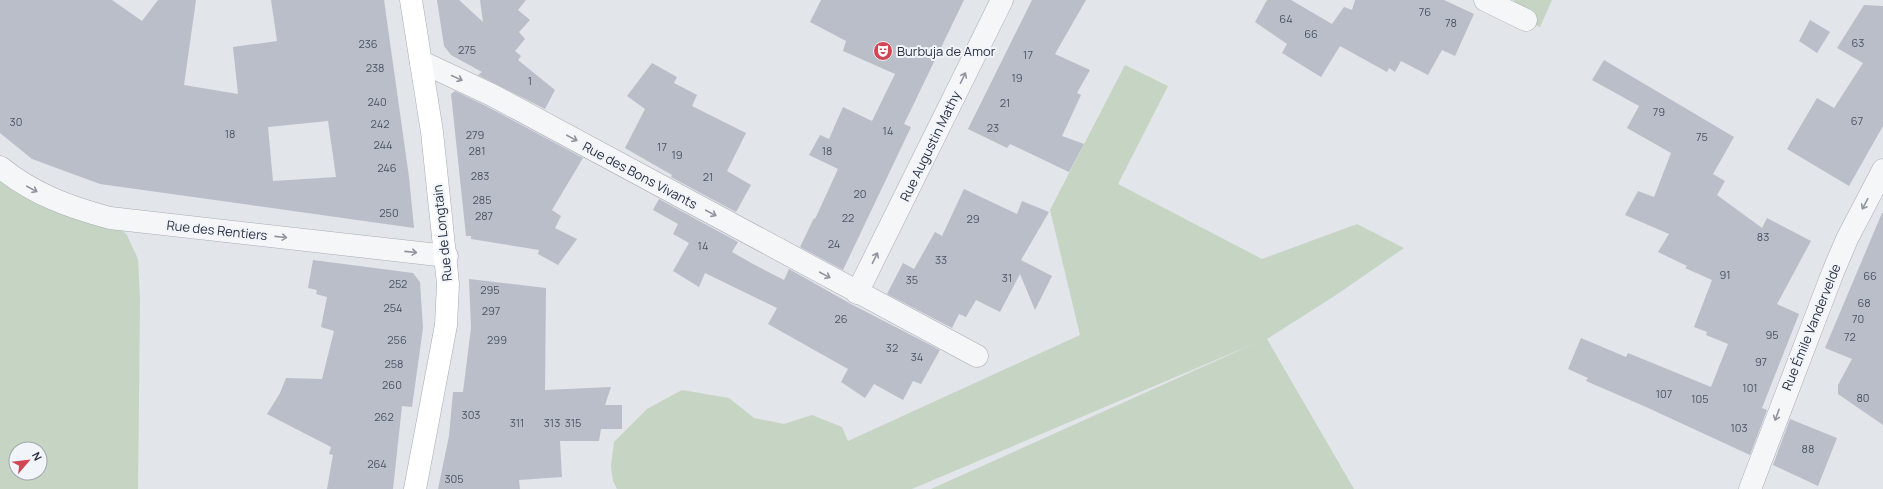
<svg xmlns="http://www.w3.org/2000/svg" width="1883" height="489" viewBox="0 0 1883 489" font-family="Manrope,sans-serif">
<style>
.green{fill:#c6d4c3;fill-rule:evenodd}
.building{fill:#b9bec8;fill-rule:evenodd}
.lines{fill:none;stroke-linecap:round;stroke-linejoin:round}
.street-casing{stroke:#a7abb5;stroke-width:23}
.secondary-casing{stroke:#a7abb5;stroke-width:23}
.street{stroke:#f5f6f8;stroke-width:22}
.secondary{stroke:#fff;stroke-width:22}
.oneway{stroke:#8f949e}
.labels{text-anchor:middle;stroke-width:4;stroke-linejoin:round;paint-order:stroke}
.number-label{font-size:11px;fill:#4d5464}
.poi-label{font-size:13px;fill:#293143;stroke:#f1f4f8;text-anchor:start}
.street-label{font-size:13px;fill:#293143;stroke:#f1f4f8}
</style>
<rect width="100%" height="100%" fill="#e2e5ea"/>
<!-- green -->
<path class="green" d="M1514,0H1552L1540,27L1520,17Z
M1125,65L1168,86L1118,184L1262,259L1357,224L1404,248L1336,295L1267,339L1354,489H931L1258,342L912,489H617L613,481L611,466L614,442L647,409L682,390L729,398L754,418L784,424L812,415L842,427L848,441L1080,335L1050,210Z
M0,177L110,218L127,235L138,259L140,300L138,489H0ZM16,449H40V473H16Z"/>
<!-- building -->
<path class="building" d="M0,0H112L142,21L158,0H196L184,85L238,94L233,47L277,41L271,0H384L409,177L414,228L100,184L32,159L0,133ZM328,121L336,177L273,181L268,127Z
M437,0H459L483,22L480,0H526L518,10L530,20L519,32L525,39L515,51L521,56L518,60L555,90L545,109L478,75L482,72L451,55L444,46Z
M821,0H964L904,124L911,127L843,270L800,247L814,218L815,219L838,169L809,155L820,135L829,139L843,107L872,121L895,74L843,51L846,41L810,22Z
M1032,0H1086L1055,54L1090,70L1077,93L1081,95L1062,136L1084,144L1069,172L1010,144L1007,148L968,129Z
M1267,0H1291L1332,24L1344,7L1352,10L1355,0H1444L1474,14L1455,56L1442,50L1428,75L1401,61L1395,72L1389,68L1387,72L1340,46L1321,77L1282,53L1287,44L1255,22Z
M1864,5L1883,6V126L1849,186L1787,149L1817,98L1834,108L1863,63L1837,48Z
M1810,20L1830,32L1817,53L1799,41Z
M1604,60L1734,137L1713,174L1725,181L1717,195L1762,228L1767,218L1811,241L1777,304L1799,314L1762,408L1767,410L1750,455L1646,407L1586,381L1588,378L1568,369L1581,338L1626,357L1628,353L1711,387L1728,344L1706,335L1707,332L1694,327L1712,280L1685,268L1687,266L1658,252L1669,234L1625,215L1638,191L1654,197L1671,153L1627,128L1639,106L1592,80Z
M652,63L677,77L674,83L697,95L692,106L746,133L727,171L751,185L736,212L671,177L672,175L625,148L645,109L627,96Z
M455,91L486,106L583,158L552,210L561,216L555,228L577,239L558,265L538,254L539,250L471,239V236H466L451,94Z
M964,189L1017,214L1022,201L1049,212L1021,260L1052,276L1035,310L1020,274L1000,312L976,300L966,317L959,314L952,328L887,294L903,263L914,269L935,232L942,236Z
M659,199L738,242L732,252L753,264L784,280L789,269L851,304L940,350L921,384L913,381L903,400L874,384L865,398L841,382L848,369L768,324L777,308L705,273L699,287L673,271L689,243L673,234L678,224L653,210Z
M1882,213H1883V425L1838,394V385L1852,359L1825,348Z
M313,260L413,273L420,282L423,328L412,407L402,406L393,489H327L333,455L329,454L331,447L267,414L280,393L286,378L322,379L334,331L321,327L327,297L316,294L317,290L308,288Z
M469,279L546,288L545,390L611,387L605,405H622V429H601L599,441H560L562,477L519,480L520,489H438L449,436L453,392H463L471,328Z
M1790,419L1837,438L1818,486L1773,465Z"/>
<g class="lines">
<defs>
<path id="street" d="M1485,0L1526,20
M421,63L426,64L492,95L977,356
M0,167C33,194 69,207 110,218L447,256
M857,293L1002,0
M1750,489L1833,272L1847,239L1883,170"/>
<path id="secondary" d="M411,0L432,132L448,284L446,325L415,489"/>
</defs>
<!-- street casing -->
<use href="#street" class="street-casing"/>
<!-- secondary casing -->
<use href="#secondary" class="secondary-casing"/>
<!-- street -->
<use href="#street" class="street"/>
<!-- secondary -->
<use href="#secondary" class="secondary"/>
</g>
<!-- one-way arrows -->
<defs><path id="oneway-shaft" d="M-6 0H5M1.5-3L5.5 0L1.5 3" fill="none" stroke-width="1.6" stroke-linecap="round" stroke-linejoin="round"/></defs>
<g class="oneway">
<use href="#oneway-shaft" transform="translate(457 78) rotate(25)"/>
<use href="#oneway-shaft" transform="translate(963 78) rotate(-64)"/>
<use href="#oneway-shaft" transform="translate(572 138) rotate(28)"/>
<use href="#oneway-shaft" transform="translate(32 189) rotate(28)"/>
<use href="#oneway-shaft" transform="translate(1865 204) rotate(118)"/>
<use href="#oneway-shaft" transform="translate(711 213) rotate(28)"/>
<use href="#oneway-shaft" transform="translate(281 237) rotate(6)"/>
<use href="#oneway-shaft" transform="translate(411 252) rotate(6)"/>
<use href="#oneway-shaft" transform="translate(875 258) rotate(-64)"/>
<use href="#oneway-shaft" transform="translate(825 275) rotate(28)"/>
<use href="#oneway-shaft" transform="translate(1777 415) rotate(110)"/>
</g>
<!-- icons -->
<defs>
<symbol id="theatre-disc" viewBox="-11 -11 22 22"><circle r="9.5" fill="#d14554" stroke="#f1f4f8"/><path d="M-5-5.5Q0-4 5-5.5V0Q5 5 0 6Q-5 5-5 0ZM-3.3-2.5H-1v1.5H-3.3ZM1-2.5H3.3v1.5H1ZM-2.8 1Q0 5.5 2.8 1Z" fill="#fff"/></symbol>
</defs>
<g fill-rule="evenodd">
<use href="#theatre-disc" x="872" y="40" width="22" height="22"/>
</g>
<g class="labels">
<!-- number labels -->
<g class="number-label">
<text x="1425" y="16">76</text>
<text x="1286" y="23">64</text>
<text x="1451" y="27">78</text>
<text x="1311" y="38">66</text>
<text x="1858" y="47">63</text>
<text x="368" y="48">236</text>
<text x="467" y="54">275</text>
<text x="1028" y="59">17</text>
<text x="375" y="72">238</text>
<text x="1017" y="82">19</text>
<text x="530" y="85">1</text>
<text x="377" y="106">240</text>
<text x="1005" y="107">21</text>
<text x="1659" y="116">79</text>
<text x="1857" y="125">67</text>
<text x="16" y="126">30</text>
<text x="380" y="128">242</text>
<text x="993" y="132">23</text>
<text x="888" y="135">14</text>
<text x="230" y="138">18</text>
<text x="475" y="139">279</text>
<text x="1702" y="141">75</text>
<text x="383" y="149">244</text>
<text x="662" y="151">17</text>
<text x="477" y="155">281</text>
<text x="827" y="155">18</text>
<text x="677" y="159">19</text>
<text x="387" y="172">246</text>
<text x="480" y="180">283</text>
<text x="708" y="181">21</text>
<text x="860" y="198">20</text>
<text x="482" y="204">285</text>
<text x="389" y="217">250</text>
<text x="484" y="220">287</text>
<text x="848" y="222">22</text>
<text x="973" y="223">29</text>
<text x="1763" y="241">83</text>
<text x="834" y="248">24</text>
<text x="703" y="250">14</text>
<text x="941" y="264">33</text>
<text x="1725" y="279">91</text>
<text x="1870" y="280">66</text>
<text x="1007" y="282">31</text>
<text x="912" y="284">35</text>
<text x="398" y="288">252</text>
<text x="490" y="294">295</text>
<text x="1864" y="307">68</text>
<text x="393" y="312">254</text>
<text x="491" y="315">297</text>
<text x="841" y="323">26</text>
<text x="1858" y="323">70</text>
<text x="1772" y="339">95</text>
<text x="1850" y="341">72</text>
<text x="397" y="344">256</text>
<text x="497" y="344">299</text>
<text x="892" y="352">32</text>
<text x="917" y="361">34</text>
<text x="1761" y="366">97</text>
<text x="394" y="368">258</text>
<text x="392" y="389">260</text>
<text x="1750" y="392">101</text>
<text x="1664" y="398">107</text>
<text x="1863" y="402">80</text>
<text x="1700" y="403">105</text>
<text x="471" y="419">303</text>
<text x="384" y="421">262</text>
<text x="517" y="427">311</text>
<text x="552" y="427">313</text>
<text x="573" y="427">315</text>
<text x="1739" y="432">103</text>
<text x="1808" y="453">88</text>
<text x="377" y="468">264</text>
<text x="454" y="483">305</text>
</g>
<!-- poi labels -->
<g class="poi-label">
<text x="897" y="56">Burbuja de Amor</text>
</g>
<!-- street labels -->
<g class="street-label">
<text transform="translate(930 146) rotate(-64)" y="5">Rue Augustin Mathy</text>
<text transform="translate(640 175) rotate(28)" y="5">Rue des Bons Vivants</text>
<text transform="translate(217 230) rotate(6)" y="5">Rue des Rentiers</text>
<text transform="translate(442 233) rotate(-96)" y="5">Rue de Longtain</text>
<text transform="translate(1811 327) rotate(-68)" y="5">Rue Émile Vandervelde</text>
</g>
</g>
<!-- north arrow -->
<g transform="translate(28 461) rotate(62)"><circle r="19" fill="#f1f4f8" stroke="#a1a6b0"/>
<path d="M0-3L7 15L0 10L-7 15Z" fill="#d14554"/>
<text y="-6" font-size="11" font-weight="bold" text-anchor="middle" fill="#293143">N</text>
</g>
</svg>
